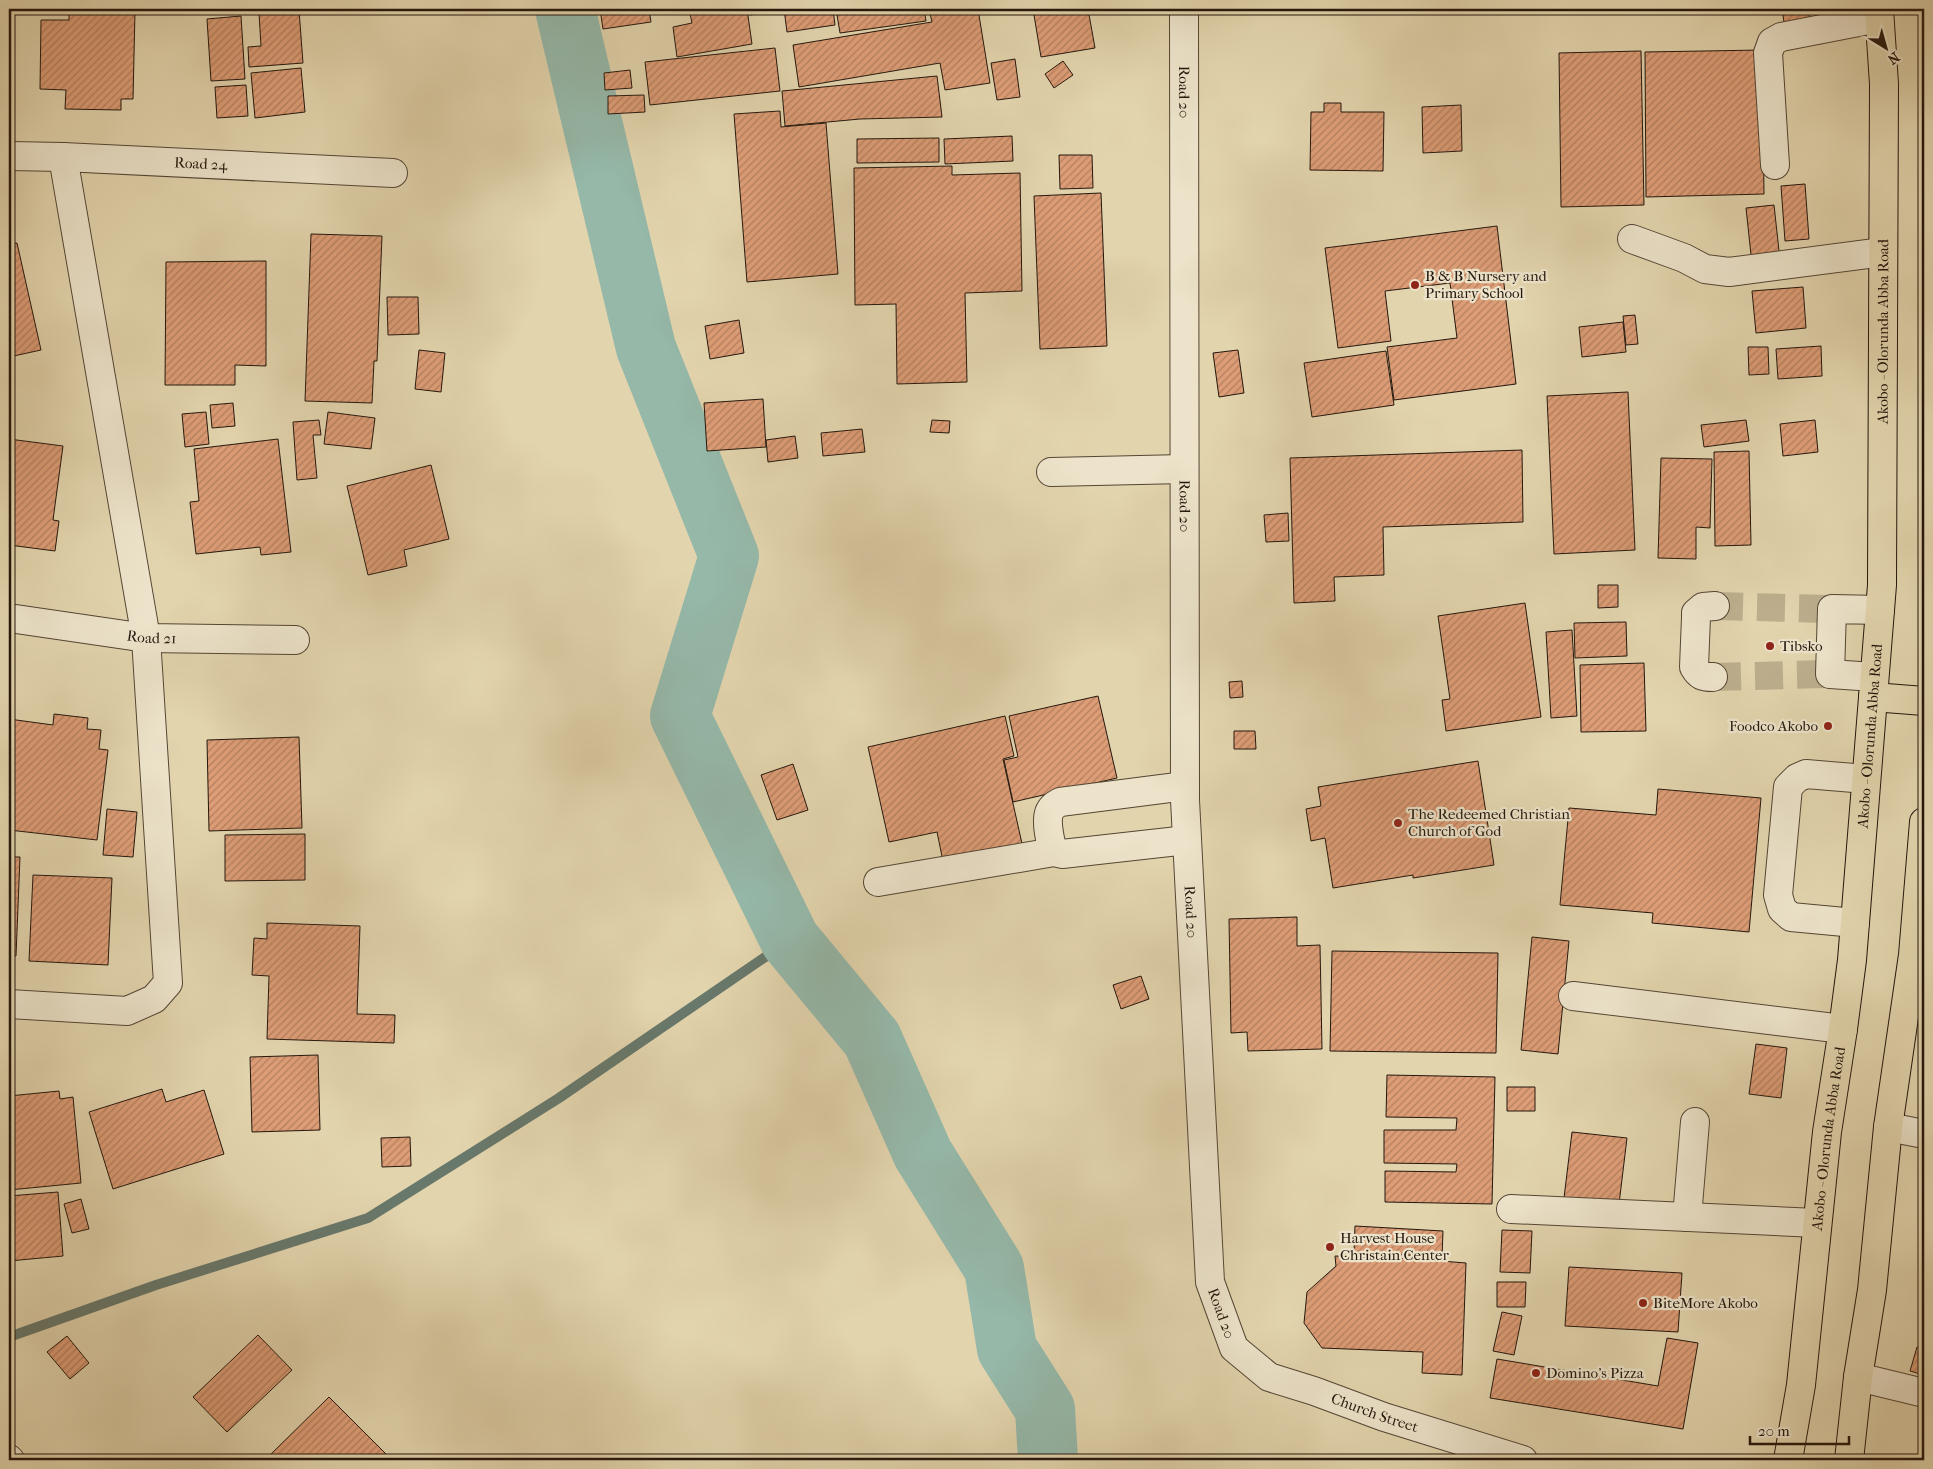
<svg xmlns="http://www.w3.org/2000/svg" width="1933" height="1469" viewBox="0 0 1933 1469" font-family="'IM FELL French Canon',serif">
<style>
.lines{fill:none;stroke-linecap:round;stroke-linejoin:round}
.stream{stroke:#68786b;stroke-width:10}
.river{stroke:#95b8a9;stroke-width:60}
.building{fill:url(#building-hatch);stroke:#24170d}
.minor-tunnel{stroke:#bcae8d;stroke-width:28;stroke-dasharray:28 14;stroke-linecap:butt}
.minor-casing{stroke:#544635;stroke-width:30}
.major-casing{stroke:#24170d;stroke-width:30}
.minor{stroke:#ece3ca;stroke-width:28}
.major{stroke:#e2d4ad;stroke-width:28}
.poi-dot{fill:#8f2418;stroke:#ece3ca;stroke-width:2}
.labels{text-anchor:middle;stroke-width:4.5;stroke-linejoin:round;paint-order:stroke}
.street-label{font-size:15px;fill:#24170d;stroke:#ece3ca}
.poi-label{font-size:15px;fill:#24170d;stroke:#ece3ca;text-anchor:start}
</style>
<defs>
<pattern id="building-hatch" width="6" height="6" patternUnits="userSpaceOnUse" patternTransform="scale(1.25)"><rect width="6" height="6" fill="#dd9d76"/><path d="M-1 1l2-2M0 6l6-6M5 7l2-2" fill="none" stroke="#b37f5f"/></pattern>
</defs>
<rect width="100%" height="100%" fill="#e2d4ad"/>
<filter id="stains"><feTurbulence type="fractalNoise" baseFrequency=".004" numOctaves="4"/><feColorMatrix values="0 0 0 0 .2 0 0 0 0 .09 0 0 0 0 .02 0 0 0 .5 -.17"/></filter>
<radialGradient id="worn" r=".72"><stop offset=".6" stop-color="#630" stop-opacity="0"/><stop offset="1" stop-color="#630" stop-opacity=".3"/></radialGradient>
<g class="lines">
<!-- stream -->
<path class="stream" d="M9,1337L156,1285L368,1218L559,1098L790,940"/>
<!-- river -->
<path class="river" d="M565,9L646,348L729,556L680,716L790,940L872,1039L923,1154L994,1268L1007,1349L1045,1409L1048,1460"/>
</g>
<!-- building -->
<path class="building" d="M69,9H117V11H135L133,99H121V110L65,109L66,90L40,89L41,20H69Z
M600,9H649L651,22L603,29Z
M689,9H747L752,44L677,57L673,27L692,23Z
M750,9H780V10L750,15Z
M784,9H833L835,25L787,32Z
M836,9H924L926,21L840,33Z
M929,9H978L990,83L945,90L940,63L799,87L793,45L932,22Z
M1033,9H1088L1095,48L1041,57Z
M1782,9H1808L1810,19L1784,22Z
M299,10L303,63L249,67L248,47L261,46L259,13Z
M241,16L245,79L211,81L207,19Z
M775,48L780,91L650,105L645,62Z
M1762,50L1764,194L1646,197L1645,52Z
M1641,51L1644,205L1561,207L1559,53Z
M1015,59L1020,97L997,100L991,63Z
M1063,61L1073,75L1054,88L1045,74Z
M301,68L305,112L255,118L251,73Z
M630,70L632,88L605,90L604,73Z
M937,76L942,117L860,119L785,126L782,91Z
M246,85L248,116L217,118L215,87Z
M644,95L645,112L608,114V96Z
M1324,103H1341V112H1384L1383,171L1310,170L1311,112H1324Z
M1461,105L1462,151L1423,153L1422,107Z
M780,111L781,127L826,123L838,274L747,282L734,114Z
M1012,136L1013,161L945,164L944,139Z
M939,138V162L857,163V139Z
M1059,155H1092L1093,188L1060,189Z
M952,166V175L1020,173L1022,291L965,293L967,382L897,384L896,304L855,305L854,168Z
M1805,184L1809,239L1785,241L1781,186Z
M1101,193L1107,346L1040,349L1034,196Z
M1774,205L1780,260L1752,264L1746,208Z
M1497,226L1516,384L1394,400L1387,347L1457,338L1450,283L1385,291L1391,341L1338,348L1325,248Z
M9,233L11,244L17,243L41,350L9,357Z
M311,234L382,236L377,361H374L372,403L305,401Z
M266,261V366L235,365V385H165L166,262Z
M1803,287L1806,328L1756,333L1752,291Z
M387,297H418L419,334L388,335Z
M1635,315L1638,344L1626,345L1623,316Z
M739,320L744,353L710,359L705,326Z
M1623,322L1626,352L1582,357L1579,327Z
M1821,346L1822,376L1778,379L1776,349Z
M1748,347H1768L1769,374L1749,375Z
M419,350L445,353L441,392L415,389Z
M1238,350L1244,393L1219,397L1213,353Z
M1386,351L1394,405L1312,417L1304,363Z
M1628,392L1635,550L1554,554L1547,396Z
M763,399L766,447L707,451L704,403Z
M233,403L235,426L212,428L210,405Z
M206,412L209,444L185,447L182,414Z
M328,412L375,418L371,449L324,444Z
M319,420L321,435H313L317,478L297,480L293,422Z
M932,420L950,421L949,433L930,432Z
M1746,420L1749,441L1704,447L1701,425Z
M1815,420L1818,452L1783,456L1780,424Z
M862,429L865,452L823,456L821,433Z
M795,436L798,458L768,462L766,440Z
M9,439L63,446L53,520L59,521L55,551L9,545Z
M278,439L291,552L261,555L260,547L196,554L190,502L199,501L194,449Z
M1522,450L1523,522L1383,527L1384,575L1334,577L1335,601L1294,603L1290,458Z
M1749,451L1751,545L1715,546L1714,452Z
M1661,458L1712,459L1710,528L1696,527V559L1658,558Z
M431,465L449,539L404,550L407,566L368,575L347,486Z
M1288,513L1289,541L1266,542L1264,515Z
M1598,585H1618V607L1598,608Z
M1525,603L1541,717L1446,731L1442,700L1450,699L1438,616Z
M1626,622L1627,656L1575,658L1574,623Z
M1572,630L1577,716L1551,718L1546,632Z
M1644,663L1646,731L1581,732L1580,665Z
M1242,681L1243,697L1230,698L1229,682Z
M1098,696L1117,778L1013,802L1004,760L1018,757L1009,716Z
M54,714L88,718L87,729L101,730L99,749L108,750L97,840L9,830V719L53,725Z
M1005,716L1014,756L1003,759L1023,848L944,866L937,832L889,842L868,747Z
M1234,731H1255L1256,749H1234Z
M299,737L302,828L209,831L207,740Z
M1478,761L1494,865L1413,878V875L1333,888L1325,838L1311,841L1306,809L1321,806L1318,787Z
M793,764L808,810L777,820L761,775Z
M1658,789L1761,798L1749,932L1652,923L1653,913L1560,905L1569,808L1656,815Z
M107,809L137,812L133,857L103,855Z
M305,834V880L225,881V835Z
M9,857H20L16,956L9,955Z
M33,875L112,878L108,965L29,961Z
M1297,917V946L1320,945L1322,1049L1248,1051L1247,1032L1231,1033L1229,919Z
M267,923L360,926L357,1014L395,1015L394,1043L267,1039L269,976L252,975L254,938L267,939Z
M1532,937L1569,941L1558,1054L1521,1050Z
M1332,951L1498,953L1496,1053L1330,1051Z
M1141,976L1149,999L1121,1009L1113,985Z
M1756,1044L1787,1048L1781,1098L1749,1094Z
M318,1055L320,1130L252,1132L250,1057Z
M1387,1075L1495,1077L1492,1204L1385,1202V1171L1456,1172L1457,1164L1384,1163V1130H1456L1457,1118L1386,1117Z
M1507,1087H1535V1111H1507Z
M162,1089L166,1102L204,1090L224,1154L113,1189L89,1112Z
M59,1091L60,1099L73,1097L81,1183L9,1190V1096Z
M1572,1132L1627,1138L1619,1204L1564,1198Z
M410,1137L411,1166L382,1167L381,1138Z
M58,1192L63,1256L9,1261V1196Z
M81,1199L89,1229L72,1233L64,1204Z
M1355,1226L1443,1231L1442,1257L1354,1252Z
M1502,1230L1532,1231L1530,1273L1500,1272Z
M1335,1256L1441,1260V1261L1466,1263L1462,1375L1422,1373L1423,1352L1322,1348L1304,1323L1307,1292L1336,1266Z
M1569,1267L1682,1273L1678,1332L1565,1326Z
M1497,1282H1526L1525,1307H1497Z
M1502,1312L1522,1316L1514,1355L1493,1351Z
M258,1335L292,1370L227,1432L193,1397Z
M67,1336L89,1363L70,1379L47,1352Z
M1667,1338L1698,1343L1683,1429L1490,1398L1497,1359L1658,1386Z
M1917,1347L1924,1349V1375L1910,1371Z
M329,1397L391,1459L265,1460Z"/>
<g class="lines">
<!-- minor-tunnel -->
<path class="minor-tunnel" d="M1715,606L1827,609
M1713,677L1826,674"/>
<defs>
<g id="minor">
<path id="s1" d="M1184,14L1185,800L1210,1282L1234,1348L1269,1377L1314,1391L1384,1417L1523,1460"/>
<path id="s2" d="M9,156L63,157L393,173"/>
<path d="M1775,165L1768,53L1772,42L1781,37L1879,18"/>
<path d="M1632,239L1684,258L1705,269L1729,272L1883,252"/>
<path d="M1051,472L1184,469"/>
<path id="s3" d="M9,618L146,638L295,640"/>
<path d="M1713,677C1703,677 1699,676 1694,667L1696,617V613L1703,607L1715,606"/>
<path d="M1874,677L1830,674L1832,609L1880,610"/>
<path d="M1185,786L1060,802C1055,805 1051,807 1049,813C1046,822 1050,843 1054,852L1062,854L1187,840"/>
<path d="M878,882L1054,852"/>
<path d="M1855,923L1791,917L1782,909L1778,895L1788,787L1797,778L1806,774L1866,779"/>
<path d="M1573,996L1843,1029"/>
<path d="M9,1004L127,1011L154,999L168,983L146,638L63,157"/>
<path d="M1888,1127L1924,1134"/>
<path d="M1511,1209L1817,1223"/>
<path d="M1687,1217L1695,1122"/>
<path d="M1858,1377L1924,1393"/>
<path d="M9,1459L10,1460"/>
</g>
<g id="major">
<path d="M1873,697L1924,701"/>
<path id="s4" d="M1788,1460L1801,1385L1827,1132L1843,1029L1852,960L1882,585L1884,84L1879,9"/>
<path d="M1849,1460L1858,1377L1872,1290L1888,1127L1913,955L1924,822"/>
</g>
</defs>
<!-- minor casing -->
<use href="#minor" class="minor-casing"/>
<!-- major casing -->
<use href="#major" class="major-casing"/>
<!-- minor -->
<use href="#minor" class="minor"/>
<!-- major -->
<use href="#major" class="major"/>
</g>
<!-- markers -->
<g class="poi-dot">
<circle cx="1415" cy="285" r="5"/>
<circle cx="1770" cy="646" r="5"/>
<circle cx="1828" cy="726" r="5"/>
<circle cx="1398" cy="823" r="5"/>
<circle cx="1330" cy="1247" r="5"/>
<circle cx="1643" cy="1303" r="5"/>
<circle cx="1536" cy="1373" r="5"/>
</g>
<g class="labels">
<!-- street labels -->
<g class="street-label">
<text dy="5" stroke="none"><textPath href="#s1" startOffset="78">Road 20</textPath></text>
<text dy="5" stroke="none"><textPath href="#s2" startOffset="192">Road 24</textPath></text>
<text dy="5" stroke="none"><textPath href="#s4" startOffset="1134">Akobo - Olorunda Abba Road</textPath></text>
<text dy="5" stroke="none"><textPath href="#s1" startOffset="492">Road 20</textPath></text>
<text dy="5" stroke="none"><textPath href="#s3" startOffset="144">Road 21</textPath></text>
<text dy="5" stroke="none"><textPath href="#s4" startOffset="729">Akobo - Olorunda Abba Road</textPath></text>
<text dy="5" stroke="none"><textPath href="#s1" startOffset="898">Road 20</textPath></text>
<text dy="5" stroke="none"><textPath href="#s4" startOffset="324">Akobo - Olorunda Abba Road</textPath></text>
<text dy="5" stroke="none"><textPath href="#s1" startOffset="1302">Road 20</textPath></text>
<text dy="5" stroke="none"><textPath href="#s1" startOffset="1496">Church Street</textPath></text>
</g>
<!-- poi labels -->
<g class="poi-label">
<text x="1425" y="281">B &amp; B Nursery and<tspan x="1425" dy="17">Primary School</tspan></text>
<text x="1780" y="651">Tibsko</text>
<text x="1818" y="731" text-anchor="end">Foodco Akobo</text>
<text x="1408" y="819">The Redeemed Christian<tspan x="1408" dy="17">Church of God</tspan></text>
<text x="1340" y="1243">Harvest House<tspan x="1340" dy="17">Christain Center</tspan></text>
<text x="1653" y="1308">BiteMore Akobo</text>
<text x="1546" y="1378">Domino's Pizza</text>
</g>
</g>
<!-- margin -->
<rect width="1933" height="1469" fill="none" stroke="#e2d4ad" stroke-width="30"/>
<rect x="10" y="10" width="1913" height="1449" fill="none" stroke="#24170d" stroke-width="2.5"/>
<rect x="15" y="15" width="1903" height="1439" fill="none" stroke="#24170d"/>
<!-- north arrow -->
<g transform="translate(1886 48) rotate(143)" stroke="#ece3ca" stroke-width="4" paint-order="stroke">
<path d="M0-4L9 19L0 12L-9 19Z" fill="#24170d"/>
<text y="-8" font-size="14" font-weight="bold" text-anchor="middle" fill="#24170d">N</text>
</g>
<!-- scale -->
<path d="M1750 1436v8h99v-8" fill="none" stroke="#24170d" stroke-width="2.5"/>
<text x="1758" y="1436" font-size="15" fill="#24170d" stroke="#ece3ca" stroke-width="4" paint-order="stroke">20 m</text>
<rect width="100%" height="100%" filter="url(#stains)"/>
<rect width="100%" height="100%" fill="url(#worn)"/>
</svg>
